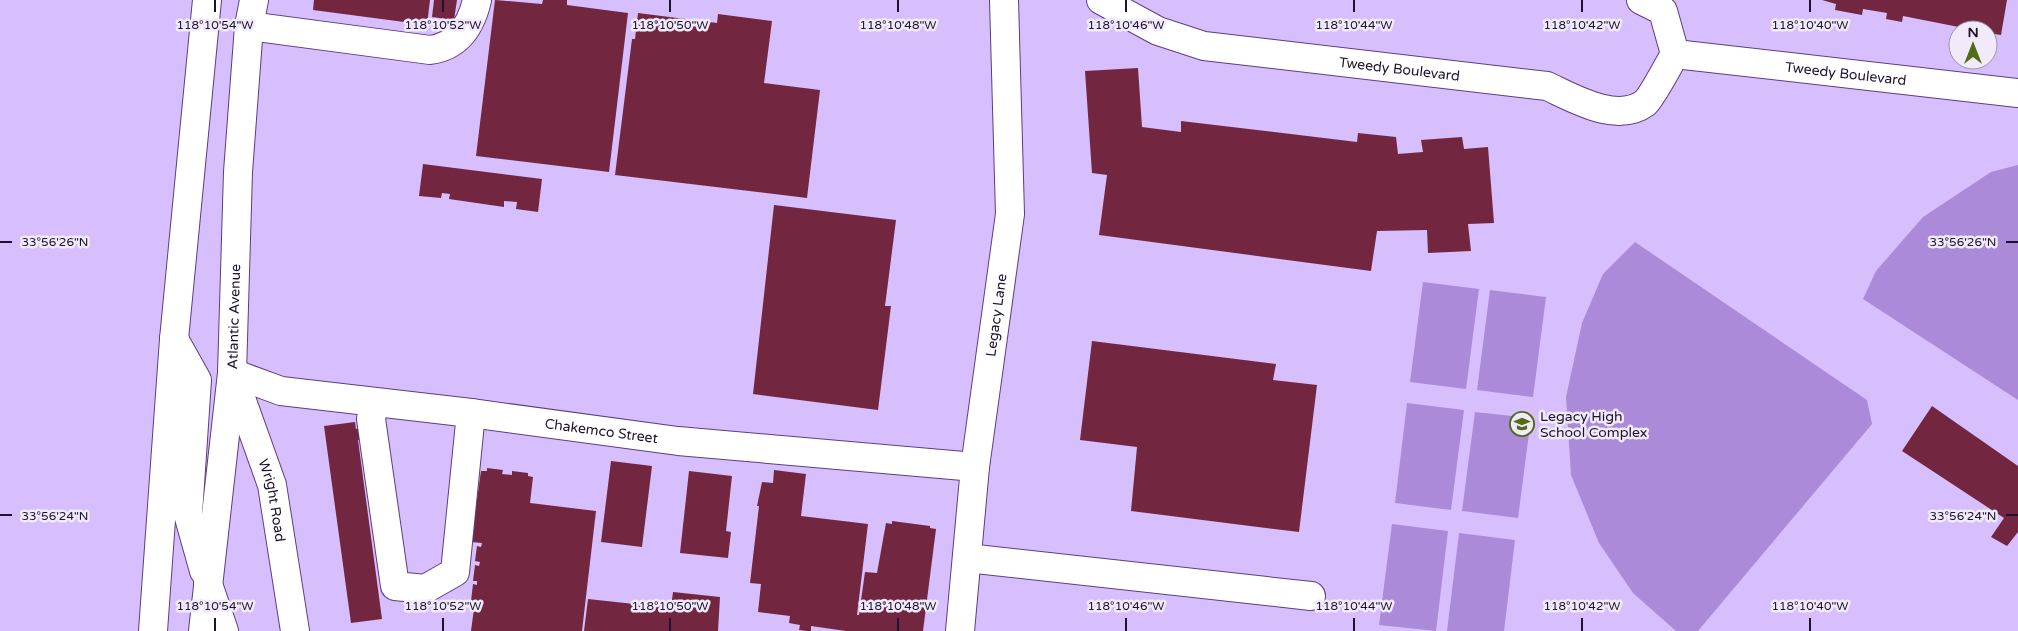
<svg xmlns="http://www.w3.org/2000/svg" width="2018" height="631" viewBox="0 0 2018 631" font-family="'Varela Round',sans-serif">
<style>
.grass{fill:#ab8ad9}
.building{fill:#722640}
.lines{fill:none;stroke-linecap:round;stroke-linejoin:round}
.minor-casing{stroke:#5c3e81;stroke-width:30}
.major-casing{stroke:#5c3e81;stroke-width:30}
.minor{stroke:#fff;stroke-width:28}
.major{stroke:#fff;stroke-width:28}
.ticks{fill:none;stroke:#1e122e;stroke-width:2}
.labels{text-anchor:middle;stroke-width:5;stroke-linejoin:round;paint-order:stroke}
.street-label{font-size:14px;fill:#1e122e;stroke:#f0eafa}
.poi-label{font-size:14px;fill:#1e122e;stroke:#f0eafa;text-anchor:start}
.ticks-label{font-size:12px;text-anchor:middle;fill:#1e122e;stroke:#f0eafa;stroke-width:5;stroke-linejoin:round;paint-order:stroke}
</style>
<rect width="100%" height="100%" fill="#d7bffd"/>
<!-- grass -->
<path class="grass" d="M2018,165V400L1863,299L1876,271L1923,217L1991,172Z
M1635,242L1867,400L1872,424L1698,631H1676L1633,593L1599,543L1571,475L1566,397L1582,323L1603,274Z
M1423,282L1479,289L1466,389L1410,382Z
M1490,290L1546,297L1533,397L1477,390Z
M1407,403L1464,410L1451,510L1395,503Z
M1475,412L1531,418L1518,518L1462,511Z
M1392,524L1448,531L1436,631L1379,625Z
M1459,533L1515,540L1504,631H1447Z"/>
<!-- building -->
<path class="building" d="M314,0H430L427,25L313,10Z
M434,0H457L454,20L432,17Z
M495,0L542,4L543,0H567V5L628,13L609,172L476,156Z
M1822,0H2007L2001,35L1988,33V30H1974L1903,16L1902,22L1886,19L1887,13L1863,9L1862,15L1835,10L1836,4Z
M638,13L717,23L718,14L772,21L764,83L820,90L807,198L615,175L632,39H635Z
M1138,68L1142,127L1181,132V121L1357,142L1358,133L1396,137L1398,154L1423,152L1421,140L1462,137L1464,149L1488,147L1494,223L1468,224L1471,251L1428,253L1427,230L1377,231L1371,271L1099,235L1107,175L1092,173L1085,71Z
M423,164L542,179L538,212L516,209L517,202L504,201V207L449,199L450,194L442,193L441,198L419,196Z
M774,205L896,220L885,306H891L878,410L753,394Z
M1092,341L1276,364L1273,380L1317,385L1299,532L1131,511L1137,447L1080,440Z
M1932,406L2018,466V532L2007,546L1991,537L2004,518L1902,451Z
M355,422L356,429L365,428L367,439L358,440L382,619L351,623L324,426Z
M611,461L652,466L642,547L601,542Z
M487,468L503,470L502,474L512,475V471L528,473V476L533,477L530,503L596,511L582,631H514L528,518L514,631H471L475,601H471L473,584L477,585V581H473L475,565L479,566L480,562L475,561L477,546L481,547L482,543L471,542L481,471H487Z
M774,470L806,474L801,516L868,524L857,615H859L865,572L877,573L886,523L892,524V521L930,526V528L936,529L923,631H846L811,626V631H807L799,630L800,625L789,623L790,616L758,612L761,584L750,583L759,506H757L762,482L773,483Z
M689,471L732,476L726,531L731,532L728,558L680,553Z
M673,592L720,597L718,631H584L588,599L671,608Z"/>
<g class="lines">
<defs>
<g id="minor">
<path id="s1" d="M1101,0L1158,31L1204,46L1547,86C1573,98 1617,124 1645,103C1652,97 1669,64 1675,54L1663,11L1641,0"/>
<path d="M249,26L430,50C458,46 471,26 477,0"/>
<path id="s2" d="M1675,54L2018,93"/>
<path id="s3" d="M232,373L281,391L471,413L678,441L975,467"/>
<path id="s4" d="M232,373L272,485L295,631"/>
<path d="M374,402L371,419L395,586L425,589L455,572L471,413"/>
<path d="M967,558L1311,596"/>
<path d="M208,584L224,631"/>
<path id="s5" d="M960,631L975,467L1010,214L1004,0"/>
</g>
<g id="major">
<path d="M174,339L197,380L188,514L204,571"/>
<path d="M153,631L174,339L207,0"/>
<path id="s6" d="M203,631L232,373L238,172L249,26L254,0"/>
</g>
</defs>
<!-- minor casing -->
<use href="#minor" class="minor-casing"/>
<!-- major casing -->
<use href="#major" class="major-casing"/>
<!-- minor -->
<use href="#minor" class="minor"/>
<!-- major -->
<use href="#major" class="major"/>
</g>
<!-- ticks -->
<path class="ticks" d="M215,0V12M443,0V12M670,0V12M898,0V12M1126,0V12M1354,0V12M1582,0V12M1810,0V12M0,242H12M2006,242H2018M0,515H12M2006,515H2018M215,618V631M443,618V631M670,618V631M898,618V631M1126,618V631M1354,618V631M1582,618V631M1810,618V631"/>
<!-- icons -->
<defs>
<symbol id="school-ring" viewBox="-11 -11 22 22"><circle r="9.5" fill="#f0eafa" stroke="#556a17" stroke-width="1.5"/><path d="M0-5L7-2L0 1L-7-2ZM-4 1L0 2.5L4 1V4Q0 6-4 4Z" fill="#556a17"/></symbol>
</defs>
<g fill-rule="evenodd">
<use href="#school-ring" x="1508" y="410" width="28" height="28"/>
</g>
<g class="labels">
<!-- street labels -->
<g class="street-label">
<text dy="5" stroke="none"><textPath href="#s1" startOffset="310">Tweedy Boulevard</textPath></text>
<text dy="5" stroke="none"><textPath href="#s2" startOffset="172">Tweedy Boulevard</textPath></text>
<text dy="5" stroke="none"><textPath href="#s6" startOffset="316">Atlantic Avenue</textPath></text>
<text dy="5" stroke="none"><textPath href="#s5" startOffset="318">Legacy Lane</textPath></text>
<text dy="5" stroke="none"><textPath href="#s3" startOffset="375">Chakemco Street</textPath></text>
<text dy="5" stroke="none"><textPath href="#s4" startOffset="134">Wright Road</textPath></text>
</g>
<!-- poi labels -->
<g class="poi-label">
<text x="1540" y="421">Legacy High<tspan x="1540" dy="16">School Complex</tspan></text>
</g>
</g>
<g class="ticks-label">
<text x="215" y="29">118°10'54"W</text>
<text x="443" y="29">118°10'52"W</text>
<text x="670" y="29">118°10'50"W</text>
<text x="898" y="29">118°10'48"W</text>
<text x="1126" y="29">118°10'46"W</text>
<text x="1354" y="29">118°10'44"W</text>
<text x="1582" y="29">118°10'42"W</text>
<text x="1810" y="29">118°10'40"W</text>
<text x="55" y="246">33°56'26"N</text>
<text x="1963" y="246">33°56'26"N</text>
<text x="55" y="520">33°56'24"N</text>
<text x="1963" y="520">33°56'24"N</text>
<text x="215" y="610">118°10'54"W</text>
<text x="443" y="610">118°10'52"W</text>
<text x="670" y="610">118°10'50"W</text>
<text x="898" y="610">118°10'48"W</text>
<text x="1126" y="610">118°10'46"W</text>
<text x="1354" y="610">118°10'44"W</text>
<text x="1582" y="610">118°10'42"W</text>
<text x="1810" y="610">118°10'40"W</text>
</g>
<!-- north arrow -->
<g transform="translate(1973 45)"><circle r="24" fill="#f0eafa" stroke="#9c94a8"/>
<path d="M0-4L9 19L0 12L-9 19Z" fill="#556a17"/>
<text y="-8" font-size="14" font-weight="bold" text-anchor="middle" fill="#1e122e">N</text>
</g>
</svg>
